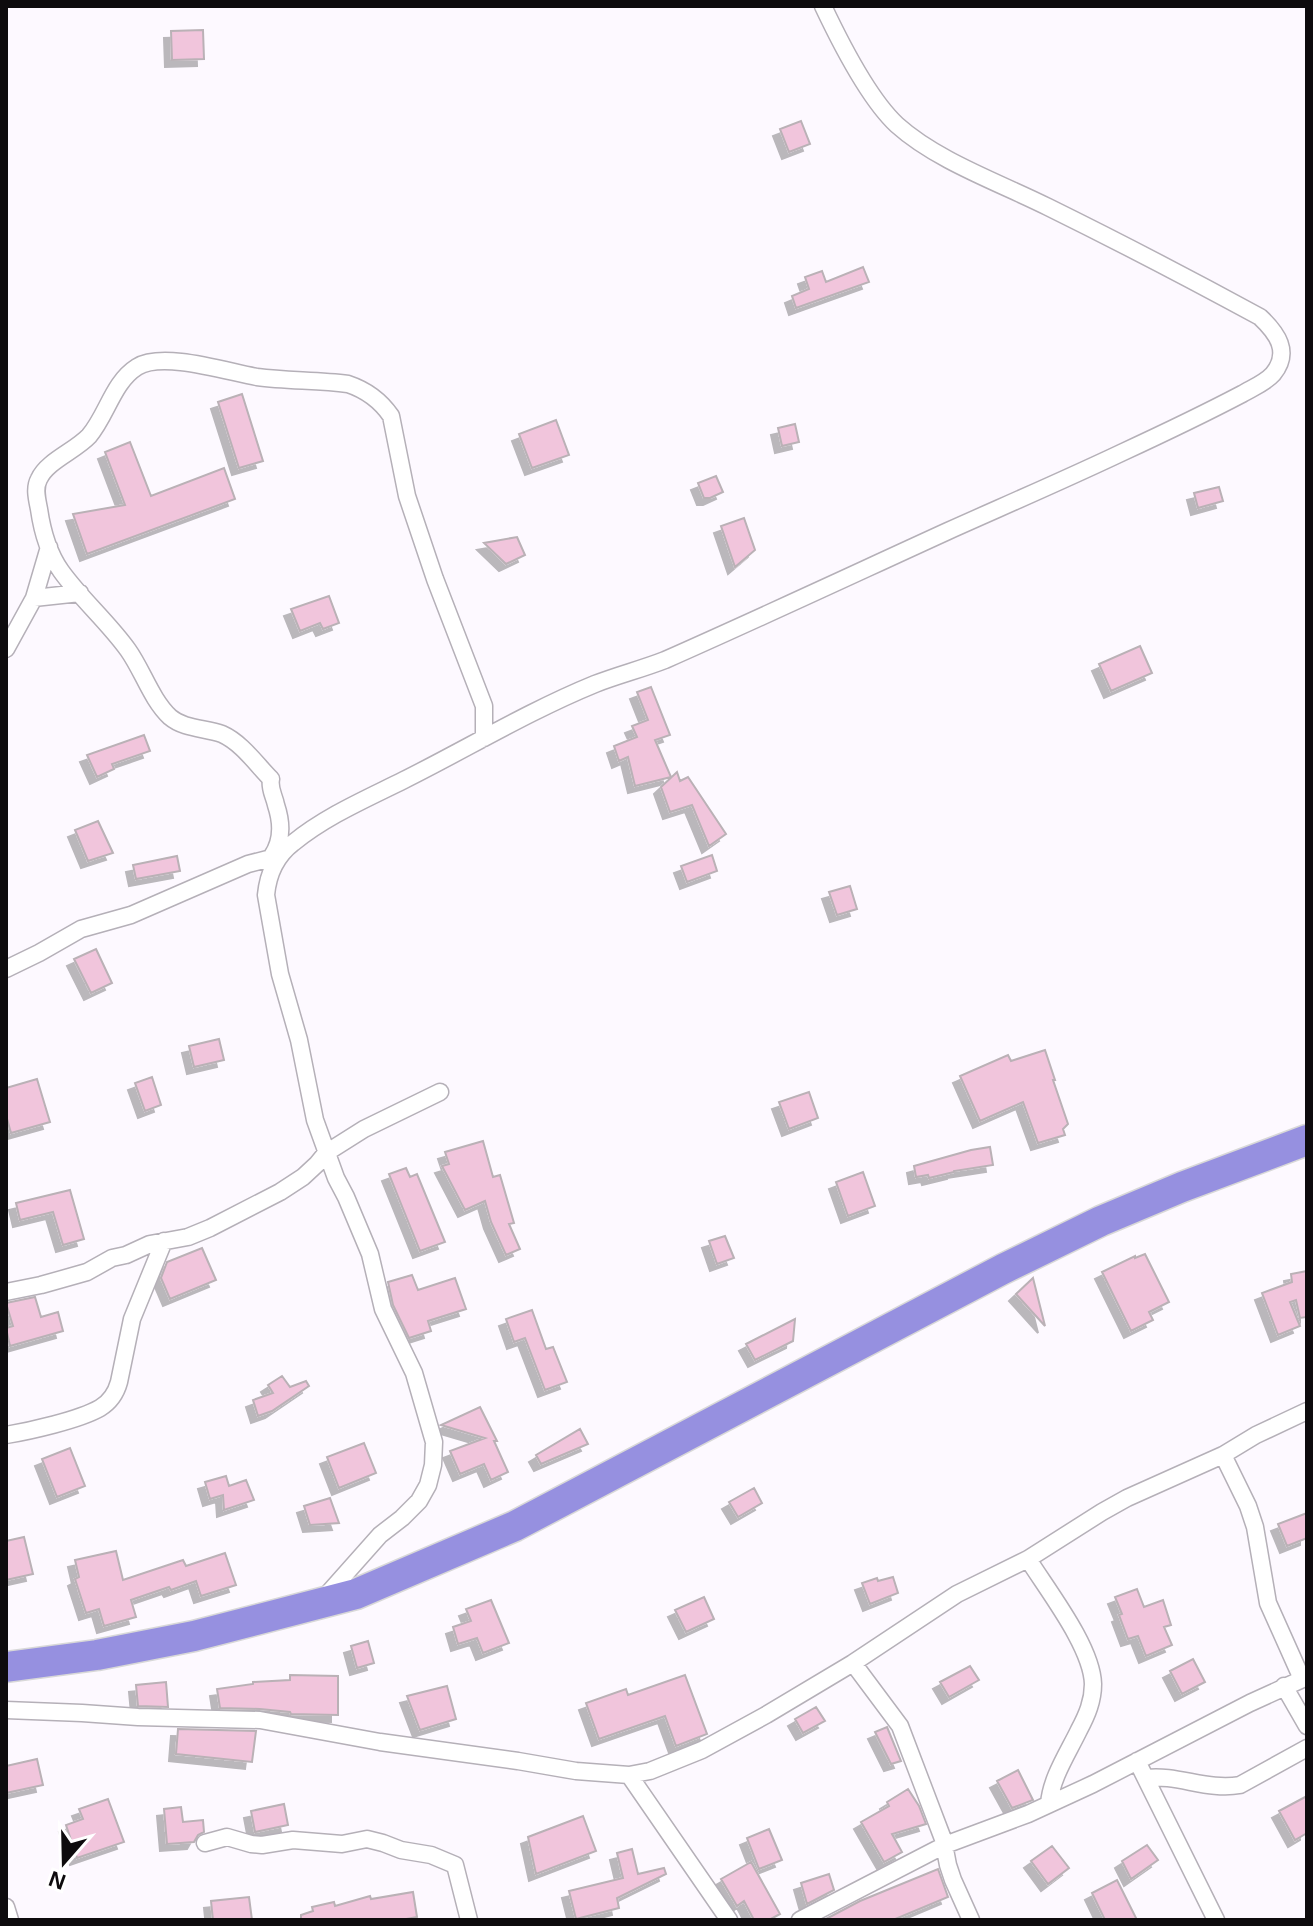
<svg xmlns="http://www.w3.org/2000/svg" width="1313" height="1926" viewBox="0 0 1313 1926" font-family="Arial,sans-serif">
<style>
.building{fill:#f1c5dc;stroke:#bab1b6;stroke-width:2;filter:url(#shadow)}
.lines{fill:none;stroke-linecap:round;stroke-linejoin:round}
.street-casing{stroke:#b5b0b8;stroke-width:19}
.highway-casing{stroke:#d8d8d8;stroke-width:33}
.street{stroke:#fff;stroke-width:16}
.highway{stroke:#9690e0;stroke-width:30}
</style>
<defs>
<filter id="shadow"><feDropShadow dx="-7" dy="7" stdDeviation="0" flood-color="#0004"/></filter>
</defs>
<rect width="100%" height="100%" fill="#fdf9ff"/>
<!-- building -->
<path class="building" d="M203,30L204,59L172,60L171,31Z
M801,121L810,144L789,152L780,129Z
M863,267L869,282L796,308L792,296L809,289L805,277L822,271L826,282Z
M242,394L263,461L239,468L218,402Z
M556,420L569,455L532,468L519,434Z
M795,424L799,442L782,446L778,428Z
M130,442L151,496L224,468L235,499L87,554L73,514L125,505L105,452Z
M716,476L723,492L710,498H704L698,483Z
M1219,487L1223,501L1198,508L1194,493Z
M744,518L755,550L735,567L721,526Z
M517,537L525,555L506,564L484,543Z
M329,596L339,623L323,629L320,623L300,631L291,609Z
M1140,646L1152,673L1111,691L1099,664Z
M651,687L670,735L655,740L671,777L635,786L628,757L619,761L614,746L637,737L632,726L648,720L637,692Z
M144,735L150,751L112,764L114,769L97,777L87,755Z
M677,772L680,781L688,777L726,834L709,846L692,805L670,812L661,787Z
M98,821L113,853L88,861L75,830Z
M712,855L717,871L687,882L681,866Z
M177,856L180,871L136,879L133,865Z
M850,886L857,909L837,915L829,892Z
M96,949L112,983L91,993L74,959Z
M219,1039L224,1060L194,1067L189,1046Z
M1045,1050L1055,1080H1053L1068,1124L1063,1129L1065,1135L1038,1143L1023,1102L980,1121L960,1076L1008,1055L1011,1061Z
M152,1077L161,1105L145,1111L135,1083Z
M37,1079L50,1122L11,1133L6,1115V1088Z
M809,1092L818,1118L789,1129L779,1102Z
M483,1141L493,1177L500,1175L514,1223L509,1224L520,1249L506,1255L491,1222L485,1201L465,1210L442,1166L449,1164L445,1152Z
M990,1147L993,1165L954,1171V1172L929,1178L928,1175L916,1177L914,1166L971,1150Z
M406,1168L410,1177L417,1174L445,1242L420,1251L389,1174Z
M863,1172L875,1206L848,1216L836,1182Z
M70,1190L84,1239L63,1245L53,1212L20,1220L16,1203Z
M725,1236L734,1258L717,1264L709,1241Z
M202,1248L216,1280L170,1299L161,1278L167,1262Z
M1145,1254L1169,1302L1149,1312L1153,1320L1131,1331L1102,1272L1135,1256V1258Z
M1307,1271V1317L1300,1318L1296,1300L1290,1302L1300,1326L1278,1335L1262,1293L1292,1282L1291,1274Z
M412,1275L418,1290L455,1278L466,1309L428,1321L431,1331L409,1338L393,1305L388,1282Z
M1033,1278L1045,1326L1016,1294Z
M35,1297L41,1317L58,1312L63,1331L10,1346L6,1328L13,1326L6,1303Z
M532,1310L546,1349L553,1347L567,1382L545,1390L525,1338L514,1342L506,1319Z
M795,1319L793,1341L755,1360L746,1344Z
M282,1376L290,1387L306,1381L309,1386L272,1411L258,1416L253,1400L273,1393L268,1385Z
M480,1407L497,1441H494L508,1472L491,1480L484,1464L460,1474L450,1451L485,1438L441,1425Z
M580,1429L588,1444L541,1464L536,1455Z
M364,1443L376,1473L339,1488L327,1457Z
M70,1448L85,1486L57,1497L42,1459Z
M226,1476L229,1486L246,1480L254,1500L224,1510L223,1495L210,1499L205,1482Z
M754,1488L762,1503L738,1517L729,1502Z
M330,1498L339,1523L310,1525L304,1506Z
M1307,1513V1538L1287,1546L1278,1524Z
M24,1537L33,1574L6,1580V1541Z
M116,1551L123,1580L183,1560L186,1566L225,1553L236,1585L201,1596L196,1581L171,1590L169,1587L131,1600L136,1617L104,1626L99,1609L86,1613L75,1579L79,1577L75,1560Z
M893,1577L898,1593L870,1604L862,1583L877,1578L878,1581Z
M1137,1589L1144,1607L1163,1600L1171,1625L1164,1627L1172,1645L1146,1656L1138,1636L1128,1639L1119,1615L1122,1614L1115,1597Z
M704,1597L714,1619L686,1632L675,1610Z
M491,1600L509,1643L483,1653L477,1638L458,1644L453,1627L471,1621L466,1609Z
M368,1641L374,1663L357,1668L351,1646Z
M1193,1659L1205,1682L1182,1694L1170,1671Z
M970,1666L979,1680L949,1697L940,1682Z
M290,1675L338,1676V1715L291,1714L290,1712L260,1709L220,1708L217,1689L253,1684V1682L290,1680Z
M685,1675L707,1734L676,1746L665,1716L599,1739L586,1703L626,1689L628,1695Z
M166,1682L168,1707L138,1706L136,1685Z
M447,1686L456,1719L420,1730L407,1696Z
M816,1707L825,1721L803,1733L795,1719Z
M887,1727L901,1761L891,1764L875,1732Z
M178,1729L256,1731L252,1762L176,1754Z
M37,1759L43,1785L6,1793V1766Z
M1018,1770L1033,1800L1012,1808L997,1781Z
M908,1789L919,1806L926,1824L892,1834L902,1852L884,1862L861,1822L889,1806L887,1802Z
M1307,1796V1833L1295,1840L1279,1811Z
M108,1799L124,1842L77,1858L66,1825L83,1819L79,1809Z
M284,1804L288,1825L255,1832L251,1811Z
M181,1807L183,1822L203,1820L204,1832L198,1835L194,1842L167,1844L164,1809Z
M583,1816L596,1851L536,1874L528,1837Z
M769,1829L782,1860L759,1869L747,1838Z
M1147,1845L1158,1860L1131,1879L1122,1861Z
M1052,1846L1069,1868L1048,1884L1031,1861Z
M632,1849L638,1874L664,1868L666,1874L617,1898L619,1908L576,1919L569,1891L623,1878L617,1853Z
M751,1862L780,1914L769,1920H754L744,1901L737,1906L721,1879Z
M938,1869L948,1897L893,1920H824L860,1901Z
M829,1874L834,1890L807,1904L801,1883Z
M1117,1880L1137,1920H1105L1092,1893Z
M413,1892L417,1917L401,1920H301V1915L313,1911L312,1907L334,1902L335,1906L370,1896L371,1899Z
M249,1897L252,1920H213L211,1901Z"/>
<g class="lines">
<defs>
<path id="street" d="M34,598L80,593
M6,649L34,598L49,547
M272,856C283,840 282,823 276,805C274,795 269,789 271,779C256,764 242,743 222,734C205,728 184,729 170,717C151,699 143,671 128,650C108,622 81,599 61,571C49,554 42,530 39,509C37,499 34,488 39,479C47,461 75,451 89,436C107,415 113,382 137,367C163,351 228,372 257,377C287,381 318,380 348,384C366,390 380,400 391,416L407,496L435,579L484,706V738
M6,969L39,953L81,929L131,915L248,864L279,856
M6,1292L41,1285L87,1272L112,1258L126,1255L150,1244L188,1237L210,1228L280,1192L303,1177L317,1164L326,1153L364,1129L440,1092
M6,1435C30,1431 79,1420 100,1408C110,1402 116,1393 119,1382L132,1319L164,1241
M1223,1455L1248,1506L1255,1527L1268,1603L1302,1679
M1028,1559C1048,1591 1092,1647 1093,1684C1093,1701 1087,1715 1079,1730C1068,1753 1051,1778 1049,1804
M324,1598L380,1535L402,1518L419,1501L428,1485L433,1465L434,1442L414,1373L383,1309L370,1254L346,1197L336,1178L315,1120L299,1040L280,974L266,895C268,874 276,856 293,843C326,816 366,799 404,780C468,748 529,711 595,684C618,675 642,669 665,660C760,618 854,574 948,531C1006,505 1064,480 1121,453C1162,434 1202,415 1242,394C1252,388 1265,383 1273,374C1291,352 1277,333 1260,317C1190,279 1119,242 1048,207C1000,183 937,161 897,125C868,98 840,42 823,6
M853,1663L900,1726L943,1839L948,1865L953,1880L971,1920
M1284,1686L1307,1726
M6,1710L82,1713L138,1717L260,1720L380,1742L518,1761L576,1771L629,1775L650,1771L702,1750L766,1715L853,1663L957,1594L1028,1559L1102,1512L1127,1498L1223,1455L1256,1435L1307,1411
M1137,1761L1216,1920
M629,1775L729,1920
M1146,1778C1177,1774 1208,1791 1240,1785L1307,1748
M205,1843L227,1837L251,1844L262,1845L293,1840L342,1844L367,1839L383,1843L401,1850L431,1855L455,1865L469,1920
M6,1907L10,1920
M800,1920L945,1845L1028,1814L1093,1784L1250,1703L1307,1677"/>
<path id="highway" d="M6,1667L97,1655L194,1636L356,1594L515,1526L1003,1269L1101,1221L1182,1187L1307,1140"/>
</defs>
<!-- street casing -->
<use href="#street" class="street-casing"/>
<!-- highway casing -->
<use href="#highway" class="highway-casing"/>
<!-- street -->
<use href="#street" class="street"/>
<!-- highway -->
<use href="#highway" class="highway"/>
</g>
<!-- border -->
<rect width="1313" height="1926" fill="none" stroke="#0d0b0d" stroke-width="16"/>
<!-- north arrow -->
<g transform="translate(64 1862) rotate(200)" stroke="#ffffff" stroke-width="6" paint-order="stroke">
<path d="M0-6L14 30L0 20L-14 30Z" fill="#0d0b0d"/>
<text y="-12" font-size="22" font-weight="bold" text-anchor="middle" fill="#0d0b0d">N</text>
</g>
</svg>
